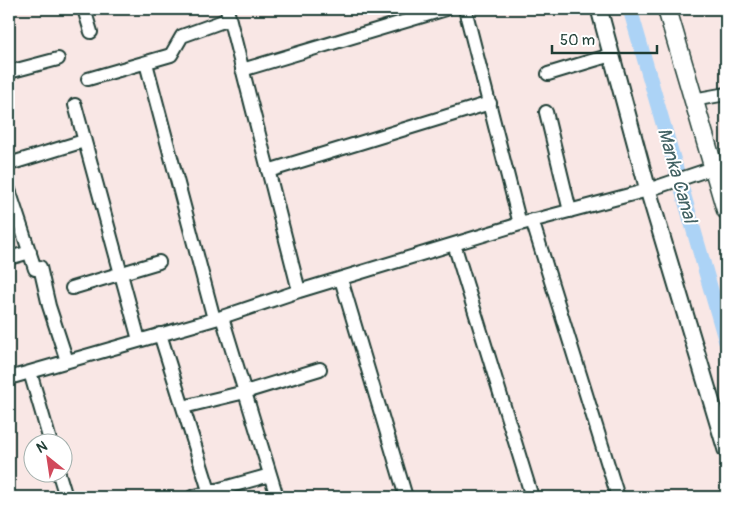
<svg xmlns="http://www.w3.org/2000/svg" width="735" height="506" viewBox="0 0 735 506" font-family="Pangolin,sans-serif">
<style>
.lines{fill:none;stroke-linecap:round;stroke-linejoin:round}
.canal{stroke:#acd3f6;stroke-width:15}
.minor-casing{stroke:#1f3d34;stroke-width:16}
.tertiary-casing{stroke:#1f3d34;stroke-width:19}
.secondary-casing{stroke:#1f3d34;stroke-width:21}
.minor{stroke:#fff;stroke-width:12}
.tertiary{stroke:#fff;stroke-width:15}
.secondary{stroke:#fff;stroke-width:18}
.labels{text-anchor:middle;stroke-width:4;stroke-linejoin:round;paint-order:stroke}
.water-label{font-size:19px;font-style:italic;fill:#426264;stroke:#fff}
</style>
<rect width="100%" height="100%" fill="#f9e7e5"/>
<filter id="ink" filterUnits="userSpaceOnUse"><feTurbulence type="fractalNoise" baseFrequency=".02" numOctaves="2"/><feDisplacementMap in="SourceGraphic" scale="10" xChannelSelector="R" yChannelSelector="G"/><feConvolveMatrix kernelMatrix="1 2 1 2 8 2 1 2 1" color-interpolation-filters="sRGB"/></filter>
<g filter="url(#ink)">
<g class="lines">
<!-- canal -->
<path class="canal" d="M630,9L726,342"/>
<defs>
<path id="minor" d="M84,9L91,32
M227,9L299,291
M465,9L520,224
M146,63L214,319
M242,70L446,9
M9,72L58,59
M548,74L611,55
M88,79L171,55L182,36L229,19
M693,100L726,94
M75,105L139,340
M546,112L570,211
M9,164L84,141
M268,171L490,103
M9,190L35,269L40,267L49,306L67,361
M532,220L618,497
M454,244L532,497
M9,258L30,252
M341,279L406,497
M72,288L159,262
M222,317L277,497
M160,334L211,497
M30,372L51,444
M9,378L222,317L299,291L520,224L648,190L713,168
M183,407L245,392L320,369
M59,474L66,497
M192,497L270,475"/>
<path id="tertiary" d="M599,9L648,190L726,450"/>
<path id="secondary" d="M667,9L726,210"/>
</defs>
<!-- minor casing -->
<use href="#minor" class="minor-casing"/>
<!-- tertiary casing -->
<use href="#tertiary" class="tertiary-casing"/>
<!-- secondary casing -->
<use href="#secondary" class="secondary-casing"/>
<!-- minor -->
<use href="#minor" class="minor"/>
<!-- tertiary -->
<use href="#tertiary" class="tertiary"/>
<!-- secondary -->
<use href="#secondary" class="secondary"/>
</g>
</g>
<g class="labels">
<!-- water labels -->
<g class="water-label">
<text transform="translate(678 175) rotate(74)" y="7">Manka Canal</text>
</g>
</g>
<!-- margin -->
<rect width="735" height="506" fill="none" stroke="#fff" stroke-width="30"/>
<rect x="15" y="15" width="705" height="476" fill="none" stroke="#1f3d34" stroke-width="2" filter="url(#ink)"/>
<!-- north arrow -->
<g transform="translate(48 458) rotate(330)"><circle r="24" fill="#ffffff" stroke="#a5b1ae"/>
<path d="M0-4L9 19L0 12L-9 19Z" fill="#d1495b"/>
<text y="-8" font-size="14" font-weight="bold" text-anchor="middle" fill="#1f3d34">N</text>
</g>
<!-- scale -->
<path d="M552 45v8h105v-8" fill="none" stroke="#1f3d34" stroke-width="2.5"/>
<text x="560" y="45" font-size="15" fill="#1f3d34" stroke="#ffffff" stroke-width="4" paint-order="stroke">50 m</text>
</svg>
